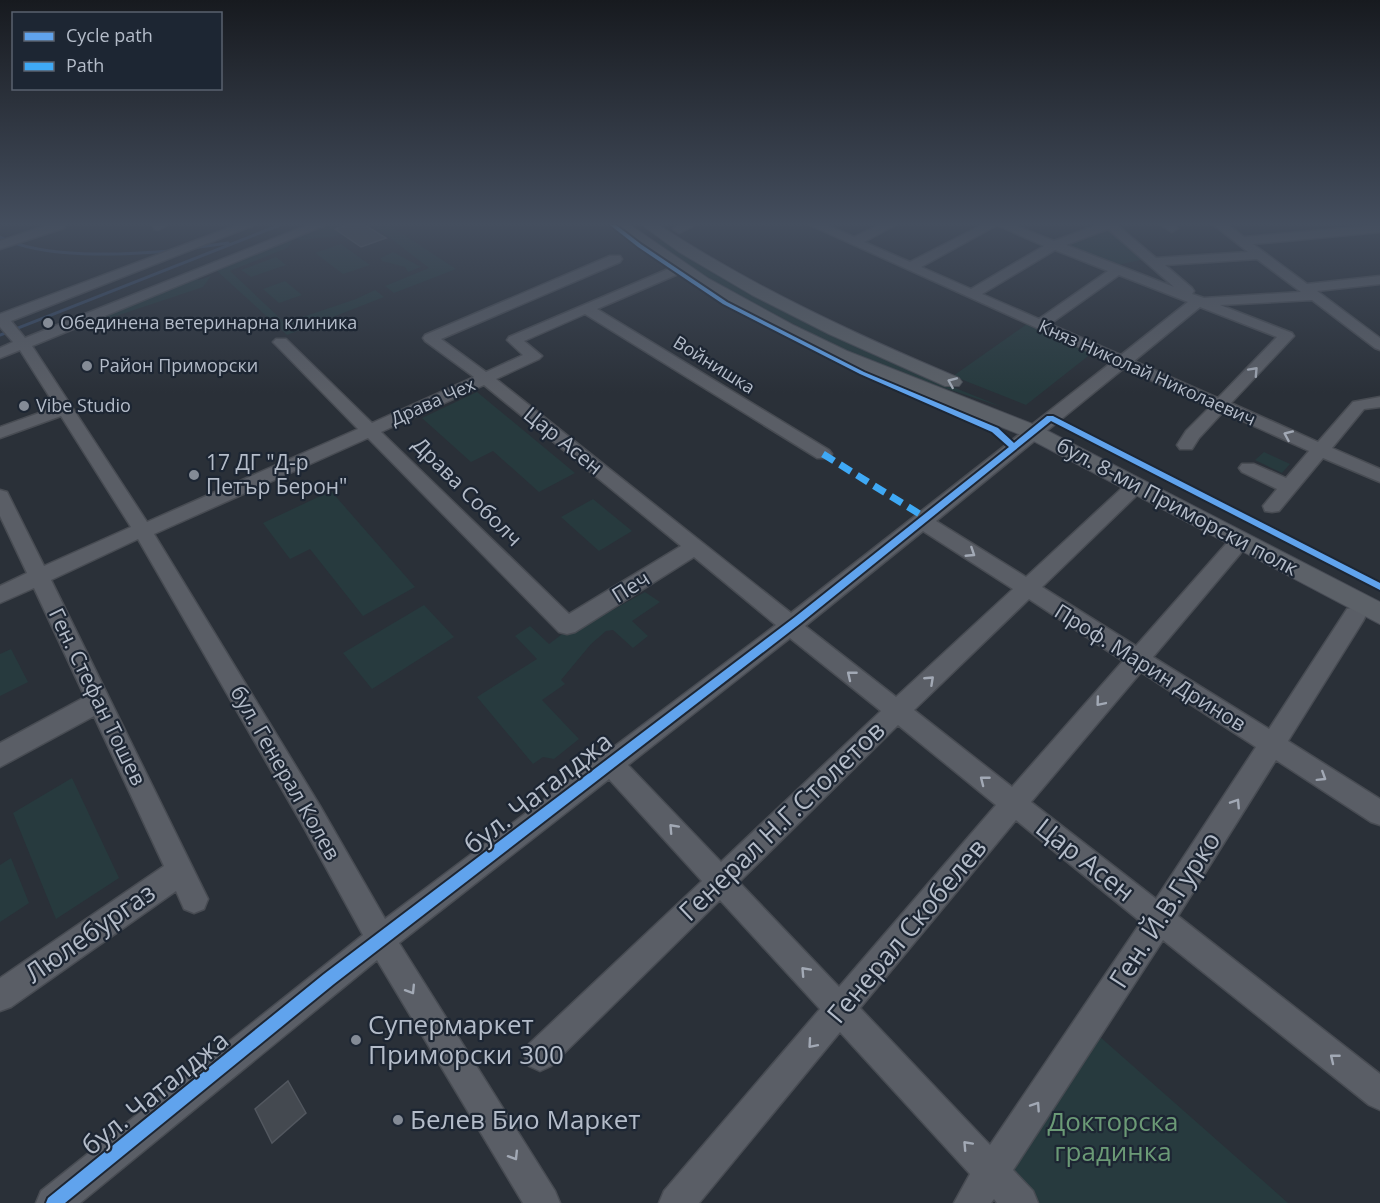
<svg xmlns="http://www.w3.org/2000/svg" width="1380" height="1203" viewBox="0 0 1380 1203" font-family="'Open Sans',sans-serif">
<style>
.green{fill:#273a3e}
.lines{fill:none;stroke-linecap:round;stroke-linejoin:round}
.stream{stroke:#384963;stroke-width:3}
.building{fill:#444950;stroke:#52575f;stroke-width:1.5}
.minor-casing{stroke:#484c53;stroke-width:3}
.major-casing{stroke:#484c55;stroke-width:2}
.minor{fill:#5a5e66;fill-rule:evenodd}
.major{fill:#5c6168;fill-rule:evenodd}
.quiet{stroke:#3fa9f5;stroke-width:7;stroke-dasharray:13 7;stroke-linecap:butt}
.cycleway-casing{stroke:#1d2633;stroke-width:4}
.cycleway{fill:#60a3ed;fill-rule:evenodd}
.oneway{stroke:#a2a9b5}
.oneway2{stroke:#a2aab6}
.poi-dot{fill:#848b96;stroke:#1d2633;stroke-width:2}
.labels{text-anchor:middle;stroke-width:4.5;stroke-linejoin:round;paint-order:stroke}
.far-poi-label{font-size:18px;fill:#b4bcc9;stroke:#1d2633;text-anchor:start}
.far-street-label{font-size:18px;fill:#b4bcc9;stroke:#1d2633}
.street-label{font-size:21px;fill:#b4bcc9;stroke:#1d2633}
.poi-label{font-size:21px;fill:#b4bcc9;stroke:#1d2633;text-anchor:start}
.near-street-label{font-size:26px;fill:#b4bcc9;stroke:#1d2633}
.near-poi-label{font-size:26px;fill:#b4bcc9;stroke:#1d2633;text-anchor:start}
.near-park-label{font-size:26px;fill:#6b9a76;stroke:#1d2633}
</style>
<rect width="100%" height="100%" fill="#2a3038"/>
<!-- green -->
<path class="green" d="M327,225H348L335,229L343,235L302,240L295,238Z
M373,225H389L456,269L394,293L385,286L429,268Z
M1110,225L1149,258L1109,267L1054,245Z
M662,239L909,369L1002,407L909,376L834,345L732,292L652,243Z
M289,240L292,242L287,248L230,271L285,323L356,299L375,290L384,297L287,335L216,270Z
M341,244L370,265L343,274L315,253Z
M393,252L421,267L408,272L405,267L382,261L381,258Z
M276,257L286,265L251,277L241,270Z
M211,276L203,287L95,323L87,318L195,277L199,280Z
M285,281L302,295L279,303L263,289Z
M1027,324L1092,353L1026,405L953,376Z
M477,392L575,473L539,492L493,451L471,462L422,418Z
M1264,452L1290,464L1282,473L1255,460Z
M331,491L415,587L363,616L310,549L290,559L263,523Z
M593,499L632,531L599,551L561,517Z
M645,592L660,602L632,621L648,636L633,648L613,630L606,631L591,644L561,680L565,684L542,700L579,739L554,759L543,757L533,764L477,697L537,659L515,636L530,626L549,644L565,632L575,631Z
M424,605L454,637L372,689L343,653Z
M11,649L28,682L0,696V654Z
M72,778L119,878L56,919L13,813Z
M11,858L29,903L0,922V865Z
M1099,1036L1288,1203H1040L1010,1171Z"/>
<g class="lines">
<!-- stream -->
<path class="stream" d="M0,237C44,259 122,255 171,251
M192,248L228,243
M0,335L280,225"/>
</g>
<!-- building -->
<path class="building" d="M348,225H365L386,238L361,247L335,229Z
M288,1081L306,1113L272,1143L255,1109Z"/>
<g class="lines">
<defs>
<path id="minor" d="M48,225H66L64,228L0,249V241Z
M153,225H167L158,230L154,229Z
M237,225H254L11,321L25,338L308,225H325L32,346L147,522L358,429L276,345L273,342L276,339H286L372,423L474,377L425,341L423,338L425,335L610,256H620L622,259L620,262L441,339L486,372L523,355L507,340L509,337L680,264L685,265L687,268L685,271L597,309L829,450L832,454L829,458H817L585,314L524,341L542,356L539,359L496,379L791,613L1112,362L810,225H826L854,237L879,225H895L864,242L910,262L982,225H1014L1054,241L1097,225H1117L1156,258L1248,252L1214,225H1228L1244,237L1380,225V232L1253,244L1307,284L1380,276V284L1317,291L1380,338V350L1375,348L1312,300L1220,305L1292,333L1294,336L1231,403L1318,442L1353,402L1380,397V407L1364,409L1332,448L1380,469V482L1323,458L1279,511L1272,512L1265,511L1263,506L1277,489L1242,472L1239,468L1242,464H1254L1286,478L1309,451L1223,412L1199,438L1192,449H1180L1177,445L1186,431L1210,407L1124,368L936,521L1026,577L1121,489L1128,487L1135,489L1137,493L1135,497L1042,587L1136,646L1226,544L1233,542L1240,544L1243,549L1240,554L1153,657L1269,729L1347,609L1355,607L1363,609L1366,615L1363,621L1288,741L1380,799V825L1371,822L1276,760L1178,916L1380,1074V1110L1369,1105L1163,940L1013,1170L1033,1191L1038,1203H997L994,1199L991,1203H954L970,1174L840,1032L699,1203H659L664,1191L820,1009L720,900L551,1066L540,1071L529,1066L524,1055L529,1044L702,881L609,779L399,943L555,1191L560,1203H523L377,960L80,1203H36L41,1191L363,935L302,824L138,539L51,580L208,899L204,909L194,913L184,909L176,891L11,1007L0,1011V978L164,866L94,716L0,767V743L85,697L34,588L0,603V586L27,573L0,516V490L7,492L44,566L131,527L61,416L0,438V427L56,407L20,350L0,358V348L13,342L0,327V314ZM997,225L1044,246L971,289L921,267ZM1108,229L1174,287L1066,245ZM1055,250L1108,271L1039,319L982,294ZM1257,259L1301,292L1204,298L1192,294L1194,291L1192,288L1165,265ZM1119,275L1188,302L1121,355L1050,324ZM1200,307L1277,337L1218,398L1134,361ZM484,385L681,546L569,614L381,432ZM368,438L559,632L567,634L575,632L694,557L776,625L385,919L320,806L154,534ZM923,531L1013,589L896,697L805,626ZM1029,599L1123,661L1012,787L914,710ZM790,638L881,711L721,862L628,765ZM1141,672L1256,747L1156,899L1031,802ZM898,725L996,805L839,987L739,882ZM1016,820L1141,922L990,1145L860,1008Z
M678,225H695L679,233L673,229Z
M1161,225H1176L1178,228L1172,232Z"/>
<path id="major" d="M614,225H630L709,279L793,325L847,351L1040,427L1380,602V624L1026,437L833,359L781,333L697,287L640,247Z
M642,225H659C753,287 855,334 959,378L962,382L959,386H945L829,334L752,295L679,252Z"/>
</defs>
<!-- minor casing -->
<use href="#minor" class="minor-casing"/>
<!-- major casing -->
<use href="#major" class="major-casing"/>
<!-- minor -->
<use href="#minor" class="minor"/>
<!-- major -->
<use href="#major" class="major"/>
<!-- quiet -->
<path class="quiet" d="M823,454L926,518"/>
<defs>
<path id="cycleway" d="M610,225H616L642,245L727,302L864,372L998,428L1014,443L1047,416H1053L1380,583V590L1051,421L801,623L334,984L65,1203H46L48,1198L324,974L795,617L1009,447L992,432L860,374L723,304L638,247Z"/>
</defs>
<!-- cycleway casing -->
<use href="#cycleway" class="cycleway-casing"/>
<!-- cycleway -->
<use href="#cycleway" class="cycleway"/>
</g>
<!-- one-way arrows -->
<defs><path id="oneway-chevron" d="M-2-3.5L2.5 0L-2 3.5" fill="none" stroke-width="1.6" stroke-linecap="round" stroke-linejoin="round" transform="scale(1.5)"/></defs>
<g class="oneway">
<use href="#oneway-chevron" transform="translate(1254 371) rotate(-47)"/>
<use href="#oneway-chevron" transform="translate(1288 435) rotate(-156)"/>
<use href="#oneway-chevron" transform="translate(971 553) rotate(33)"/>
<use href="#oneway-chevron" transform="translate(851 675) rotate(-141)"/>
<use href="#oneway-chevron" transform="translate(930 680) rotate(-43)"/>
<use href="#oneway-chevron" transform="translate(1100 702) rotate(130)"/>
<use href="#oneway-chevron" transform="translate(1322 777) rotate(32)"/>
<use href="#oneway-chevron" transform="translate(984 780) rotate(-142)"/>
<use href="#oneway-chevron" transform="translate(1236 803) rotate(-57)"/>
<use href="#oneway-chevron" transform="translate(673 828) rotate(-133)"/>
<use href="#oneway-chevron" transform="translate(805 971) rotate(-133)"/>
<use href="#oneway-chevron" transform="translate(411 990) rotate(58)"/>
<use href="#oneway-chevron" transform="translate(812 1044) rotate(131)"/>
<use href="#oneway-chevron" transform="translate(1334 1058) rotate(-141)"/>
<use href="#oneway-chevron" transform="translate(1036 1106) rotate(-56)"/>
<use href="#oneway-chevron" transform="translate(967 1145) rotate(-133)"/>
<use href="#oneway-chevron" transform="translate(514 1156) rotate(58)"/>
</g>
<use class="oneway2" href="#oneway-chevron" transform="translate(952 382) rotate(-157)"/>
<!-- sky -->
<linearGradient id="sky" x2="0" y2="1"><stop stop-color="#171a1f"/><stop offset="0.57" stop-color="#444e5e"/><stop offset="1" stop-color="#444e5e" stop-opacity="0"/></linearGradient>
<rect width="1380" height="393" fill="url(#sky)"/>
<!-- markers -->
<g class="poi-dot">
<circle cx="48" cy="323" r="6"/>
<circle cx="87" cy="366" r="6"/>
<circle cx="24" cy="406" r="6"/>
<circle cx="194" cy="475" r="6"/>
<circle cx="356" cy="1040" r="6"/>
<circle cx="398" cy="1120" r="6"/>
</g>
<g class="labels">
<!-- far-poi labels -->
<g class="far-poi-label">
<text x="60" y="329">Обединена ветеринарна клиника</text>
<text x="99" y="372">Район Приморски</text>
<text x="36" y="412">Vibe Studio</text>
</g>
<!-- far-street labels -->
<g class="far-street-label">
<text transform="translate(714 365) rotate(32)" y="6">Войнишка</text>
<text transform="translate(1147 373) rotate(24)" y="6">Княз Николай Николаевич</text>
<text transform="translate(433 402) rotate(-24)" y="6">Драва Чех</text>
</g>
<!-- street labels -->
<g class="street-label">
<text transform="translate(563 441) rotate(39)" y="7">Цар Асен</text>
<text transform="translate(467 492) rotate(45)" y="7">Драва Соболч</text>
<text transform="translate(1177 507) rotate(28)" y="7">бул. 8-ми Приморски полк</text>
<text transform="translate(631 587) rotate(-32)" y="7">Печ</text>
<text transform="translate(1150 668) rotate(32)" y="7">Проф. Марин Дринов</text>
<text transform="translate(97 697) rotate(64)" y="7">Ген. Стефан Тошев</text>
<text transform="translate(285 773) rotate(60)" y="7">бул. Генерал Колев</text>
</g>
<!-- poi labels -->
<g class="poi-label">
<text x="206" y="470">17 ДГ "Д-р<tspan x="206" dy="24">Петър Берон"</tspan></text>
</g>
<!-- near-street labels -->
<g class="near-street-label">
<text transform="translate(538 793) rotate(-38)" y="9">бул. Чаталджа</text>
<text transform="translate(782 821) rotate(-44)" y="9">Генерал Н.Г.Столетов</text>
<text transform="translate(1085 860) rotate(38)" y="9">Цар Асен</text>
<text transform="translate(1165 910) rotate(-57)" y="9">Ген. Й.В.Гурко</text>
<text transform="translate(907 931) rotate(-50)" y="9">Генерал Скобелев</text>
<text transform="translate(90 933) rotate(-35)" y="9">Люлебургаз</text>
<text transform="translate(155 1093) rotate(-39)" y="9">бул. Чаталджа</text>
</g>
<!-- near-poi labels -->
<g class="near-poi-label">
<text x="368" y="1034">Супермаркет<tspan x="368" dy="30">Приморски 300</tspan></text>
<text x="410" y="1129">Белев Био Маркет</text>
</g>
<!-- near-park labels -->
<g class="near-park-label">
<text x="1113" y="1131">Докторска<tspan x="1113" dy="30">градинка</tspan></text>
</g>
</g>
<!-- legend -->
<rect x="12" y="12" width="210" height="78" fill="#1d2633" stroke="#59626f" stroke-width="1.5"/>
<rect x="24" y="32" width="30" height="9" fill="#60a3ed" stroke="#59626f" stroke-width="1.5"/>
<text x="66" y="42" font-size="18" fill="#b4bcc9">Cycle path</text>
<rect x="24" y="62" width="30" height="9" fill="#3fa9f5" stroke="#59626f" stroke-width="1.5"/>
<text x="66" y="72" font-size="18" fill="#b4bcc9">Path</text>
</svg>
